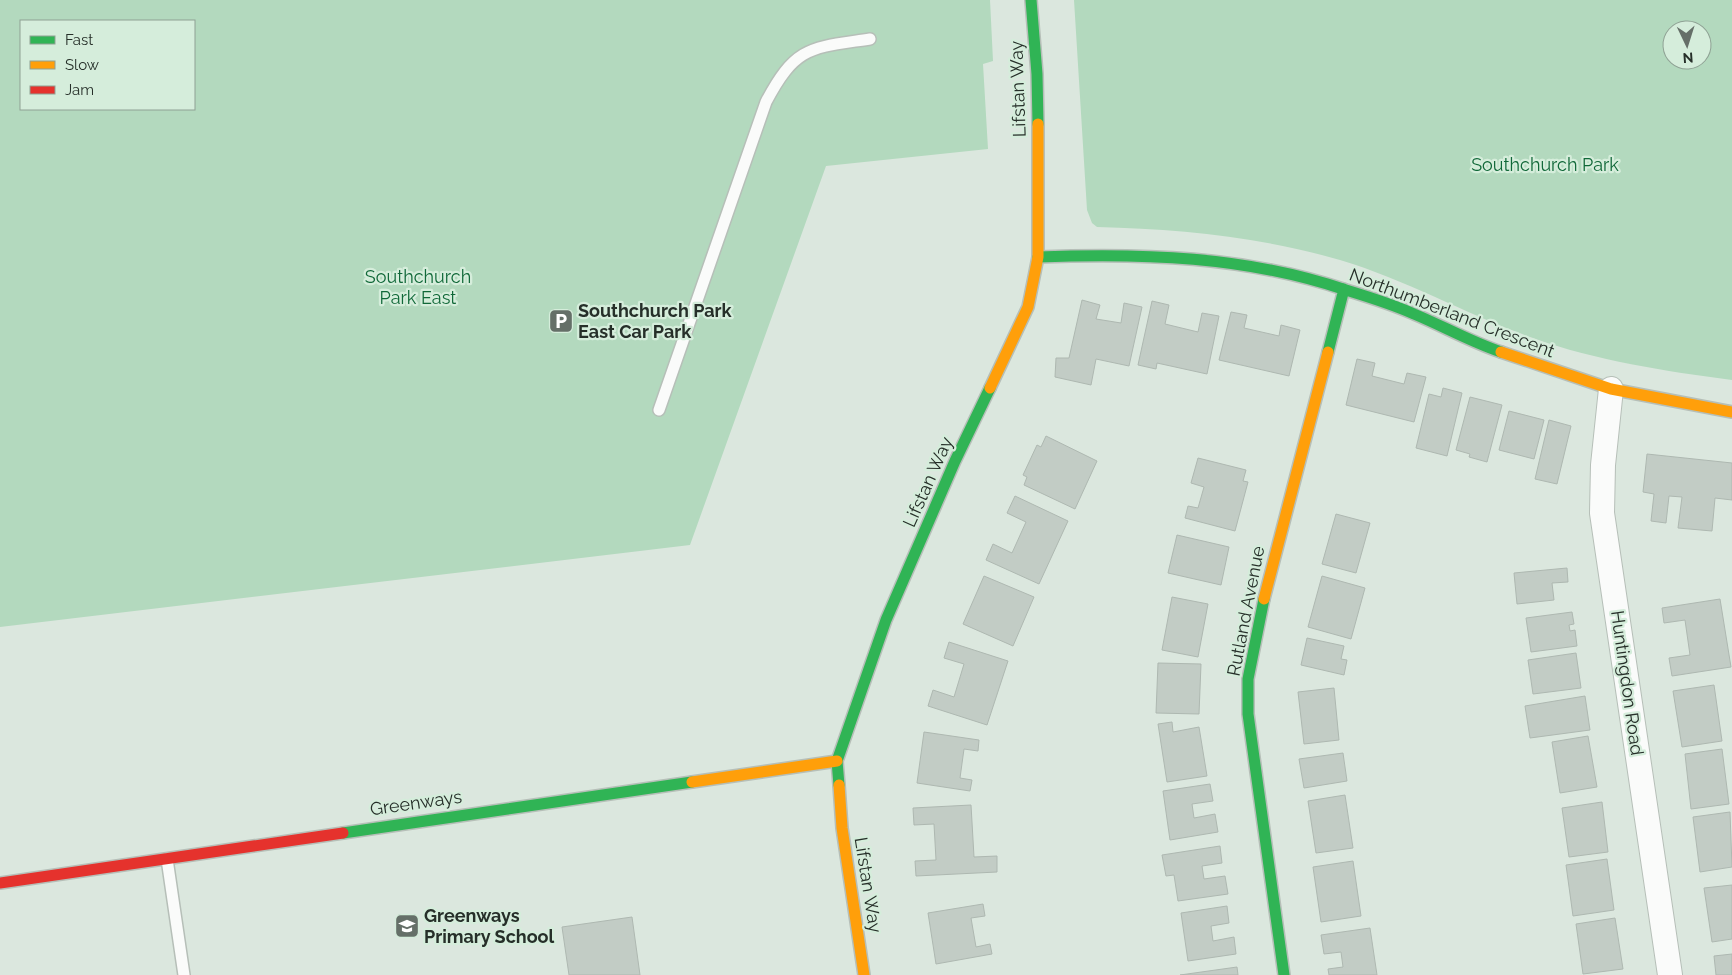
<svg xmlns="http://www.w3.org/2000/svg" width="1732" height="975" viewBox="0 0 1732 975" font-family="Raleway,sans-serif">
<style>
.green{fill:#b3d9be;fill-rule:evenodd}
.building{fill:#c2ccc5;stroke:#aeb8b1}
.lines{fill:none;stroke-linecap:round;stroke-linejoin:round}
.lane-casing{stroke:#b6bfb8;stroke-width:14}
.street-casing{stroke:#b6bfb8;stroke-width:26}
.fast-casing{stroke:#b6bfb8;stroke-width:14}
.slow-casing{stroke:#b6bfb8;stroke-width:14}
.jam-casing{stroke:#b6bfb8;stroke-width:14}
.lane{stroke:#fafbfa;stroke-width:11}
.street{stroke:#fafbfa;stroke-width:24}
.fast{stroke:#30b455;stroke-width:11}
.slow{stroke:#ff9f0a;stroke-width:11}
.jam{stroke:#e5322d;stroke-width:11}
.labels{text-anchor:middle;stroke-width:4.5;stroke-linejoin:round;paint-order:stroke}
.street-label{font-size:18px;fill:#262f29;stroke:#d5eddb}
.park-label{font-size:18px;fill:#106838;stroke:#d5eddb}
.poi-label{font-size:18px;font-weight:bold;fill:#262f29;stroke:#d5eddb;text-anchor:start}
</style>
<rect width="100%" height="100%" fill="#dbe7de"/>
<!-- green -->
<path class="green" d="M0,0H990L993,61L983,64L988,149L826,166L690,545L0,627ZM21,21H194V109H21Z
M1074,0H1732V380C1665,371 1597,361 1533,338C1467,315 1407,280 1340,260C1261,237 1179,229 1097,227L1092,223L1087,210ZM1672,30H1702V60H1672Z"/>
<!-- building -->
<path class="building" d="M1082,300L1100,305L1096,319L1121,323L1124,303L1142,307L1129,366L1096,359L1091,385L1055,377L1056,358H1069Z
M1152,301L1169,305L1165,324L1198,332L1202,313L1219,316L1207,374L1157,363L1156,369L1138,365Z
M1231,312L1247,315L1244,328L1279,336L1281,325L1300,330L1289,376L1219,360Z
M1357,359L1375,363L1372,376L1404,384L1407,373L1426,377L1414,422L1346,405Z
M1443,388L1462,393L1447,456L1416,448L1429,394L1441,397Z
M1470,397L1502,405L1487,462L1469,457L1470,454L1456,450Z
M1509,411L1544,420L1534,459L1499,450Z
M1549,420L1571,426L1557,484L1535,479Z
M1046,436L1097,461L1075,509L1024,485L1027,477L1023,475L1037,445L1041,447Z
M1647,454L1732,463V500L1715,498L1712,531L1678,528L1682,497L1669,496L1666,523L1651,521L1654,494L1643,492Z
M1198,458L1246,470L1243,481L1248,482L1235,531L1185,518L1188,506L1198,508L1204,487L1191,483Z
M1015,496L1068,521L1039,584L986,560L993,544L1012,553L1026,522L1007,513Z
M1336,514L1370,523L1356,573L1322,564Z
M1177,535L1229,547L1221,585L1168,573Z
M1567,568L1568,582L1552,583L1554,600L1517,604L1514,573Z
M984,576L1034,597L1013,646L963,624Z
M1322,576L1365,588L1351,639L1308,627Z
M1172,597L1208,604L1198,657L1162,650Z
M1720,599L1731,667L1672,676L1669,658L1690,655L1685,620L1664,623L1662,608Z
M1572,612L1574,624L1569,625L1570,631L1575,630L1577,646L1531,652L1526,618Z
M1307,638L1344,646L1341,659L1347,660L1344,675L1301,665Z
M949,642L1008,661L987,725L928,706L933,690L954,697L964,664L944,658Z
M1576,653L1581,688L1533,694L1528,660Z
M1158,663L1201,664L1199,714L1156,713Z
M1714,685L1722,741L1682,747L1673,691Z
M1334,688L1339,740L1304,744L1298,692Z
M1585,696L1590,730L1530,738L1525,706Z
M1172,722L1173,732L1199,727L1207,776L1167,782L1158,724Z
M924,732L979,740L978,751L964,749L960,778L972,780L970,791L917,783Z
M1588,736L1597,787L1560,793L1552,742Z
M1722,749L1729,804L1691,809L1685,754Z
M1343,753L1347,781L1304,788L1299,759Z
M1210,784L1213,801L1192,804L1194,818L1215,814L1218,832L1170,840L1163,791Z
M1345,795L1353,848L1316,853L1308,801Z
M1602,802L1608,852L1569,857L1562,808Z
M971,805L974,857L997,856V872L916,876L915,861L936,860L934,824L914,825L913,808Z
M1730,812L1732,867L1700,872L1693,817Z
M1220,846L1222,863L1202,866L1204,879L1225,876L1228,894L1178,901L1174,875L1166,876L1162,855Z
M1607,859L1614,910L1573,916L1566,865Z
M1353,861L1361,916L1321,922L1313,867Z
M1732,885V939L1712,942L1704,888Z
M983,904L985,916L971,918L976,947L990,944L992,954L936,964L928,913Z
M1227,906L1229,923L1211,926L1213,941L1234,937L1236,954L1188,961L1181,913Z
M632,917L640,975H569L562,927Z
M1615,918L1623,969L1583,974L1576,924Z
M1370,928L1377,975H1329L1328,969L1343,967L1341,952L1324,954L1321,935Z
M1732,954V975H1716L1714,956Z
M1237,967L1238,975H1180Z"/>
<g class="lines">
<defs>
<path id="lane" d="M659,410L766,102C796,45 811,48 870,39
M167,859L184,975"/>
<path id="street" d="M1611,389L1603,465L1602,513L1670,975"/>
<path id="fast" d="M1031,0L1037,74L1038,124
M1038,257C1142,253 1246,256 1346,290C1369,297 1392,304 1414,314C1443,326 1471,342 1501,352
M1328,352L1344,289
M1264,599L1248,679V714L1284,975
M839,785L837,761L886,620L955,461L990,388
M343,833L692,782"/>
<path id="slow" d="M1501,352L1611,389L1732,412
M990,388L1028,307L1038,257V124
M1264,599L1328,352
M692,782L837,761
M839,785L842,828L864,975"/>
<path id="jam" d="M0,883L343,833"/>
</defs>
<!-- lane casing -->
<use href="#lane" class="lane-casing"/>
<!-- street casing -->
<use href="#street" class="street-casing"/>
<!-- fast casing -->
<use href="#fast" class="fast-casing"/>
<!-- slow casing -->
<use href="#slow" class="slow-casing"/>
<!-- jam casing -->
<use href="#jam" class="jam-casing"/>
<!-- lane -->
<use href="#lane" class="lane"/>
<!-- street -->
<use href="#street" class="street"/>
<!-- fast -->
<use href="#fast" class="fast"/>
<!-- slow -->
<use href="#slow" class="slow"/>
<!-- jam -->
<use href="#jam" class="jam"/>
</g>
<!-- icons -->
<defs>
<symbol id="parking-square" viewBox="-11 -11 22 22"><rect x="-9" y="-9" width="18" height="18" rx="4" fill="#656f68" stroke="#d5eddb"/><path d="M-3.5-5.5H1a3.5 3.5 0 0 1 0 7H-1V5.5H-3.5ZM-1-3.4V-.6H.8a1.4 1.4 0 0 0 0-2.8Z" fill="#fff"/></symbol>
<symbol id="school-square" viewBox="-11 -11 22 22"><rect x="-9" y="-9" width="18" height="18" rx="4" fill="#656f68" stroke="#d5eddb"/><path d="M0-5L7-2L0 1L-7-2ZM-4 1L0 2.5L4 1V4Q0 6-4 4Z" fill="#fff"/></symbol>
</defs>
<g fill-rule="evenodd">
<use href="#parking-square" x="547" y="307" width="28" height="28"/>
<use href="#school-square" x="393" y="912" width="28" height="28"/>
</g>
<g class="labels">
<!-- street labels -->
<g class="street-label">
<text transform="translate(1018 89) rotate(-92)" y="6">Lifstan Way</text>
<text transform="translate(1452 313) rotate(21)" y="6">Northumberland Crescent</text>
<text transform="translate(928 482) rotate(-66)" y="6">Lifstan Way</text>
<text transform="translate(1246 611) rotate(-79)" y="6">Rutland Avenue</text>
<text transform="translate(1627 683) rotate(82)" y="6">Huntingdon Road</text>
<text transform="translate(416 803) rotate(-8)" y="6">Greenways</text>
<text transform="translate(868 885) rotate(81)" y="6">Lifstan Way</text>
</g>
<!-- park labels -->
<g class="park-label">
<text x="1545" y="171">Southchurch Park</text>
<text x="418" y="283">Southchurch<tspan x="418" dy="21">Park East</tspan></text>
</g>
<!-- poi labels -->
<g class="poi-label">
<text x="578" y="317">Southchurch Park<tspan x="578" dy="21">East Car Park</tspan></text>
<text x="424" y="922">Greenways<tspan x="424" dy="21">Primary School</tspan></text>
</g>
</g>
<!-- legend -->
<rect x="20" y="20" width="175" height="90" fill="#d5eddb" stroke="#8fa194"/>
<rect x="30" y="36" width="25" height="8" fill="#30b455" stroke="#8fa194"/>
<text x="65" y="45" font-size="15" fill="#262f29">Fast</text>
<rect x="30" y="61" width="25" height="8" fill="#ff9f0a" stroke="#8fa194"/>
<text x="65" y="70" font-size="15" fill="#262f29">Slow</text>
<rect x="30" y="86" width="25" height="8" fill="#e5322d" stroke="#8fa194"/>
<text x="65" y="95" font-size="15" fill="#262f29">Jam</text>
<!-- north arrow -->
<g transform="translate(1687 45) rotate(176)"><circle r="24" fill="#d5eddb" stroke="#8fa194"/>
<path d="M0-4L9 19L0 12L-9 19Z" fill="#656f68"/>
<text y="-8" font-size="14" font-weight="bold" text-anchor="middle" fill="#262f29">N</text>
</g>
</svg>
